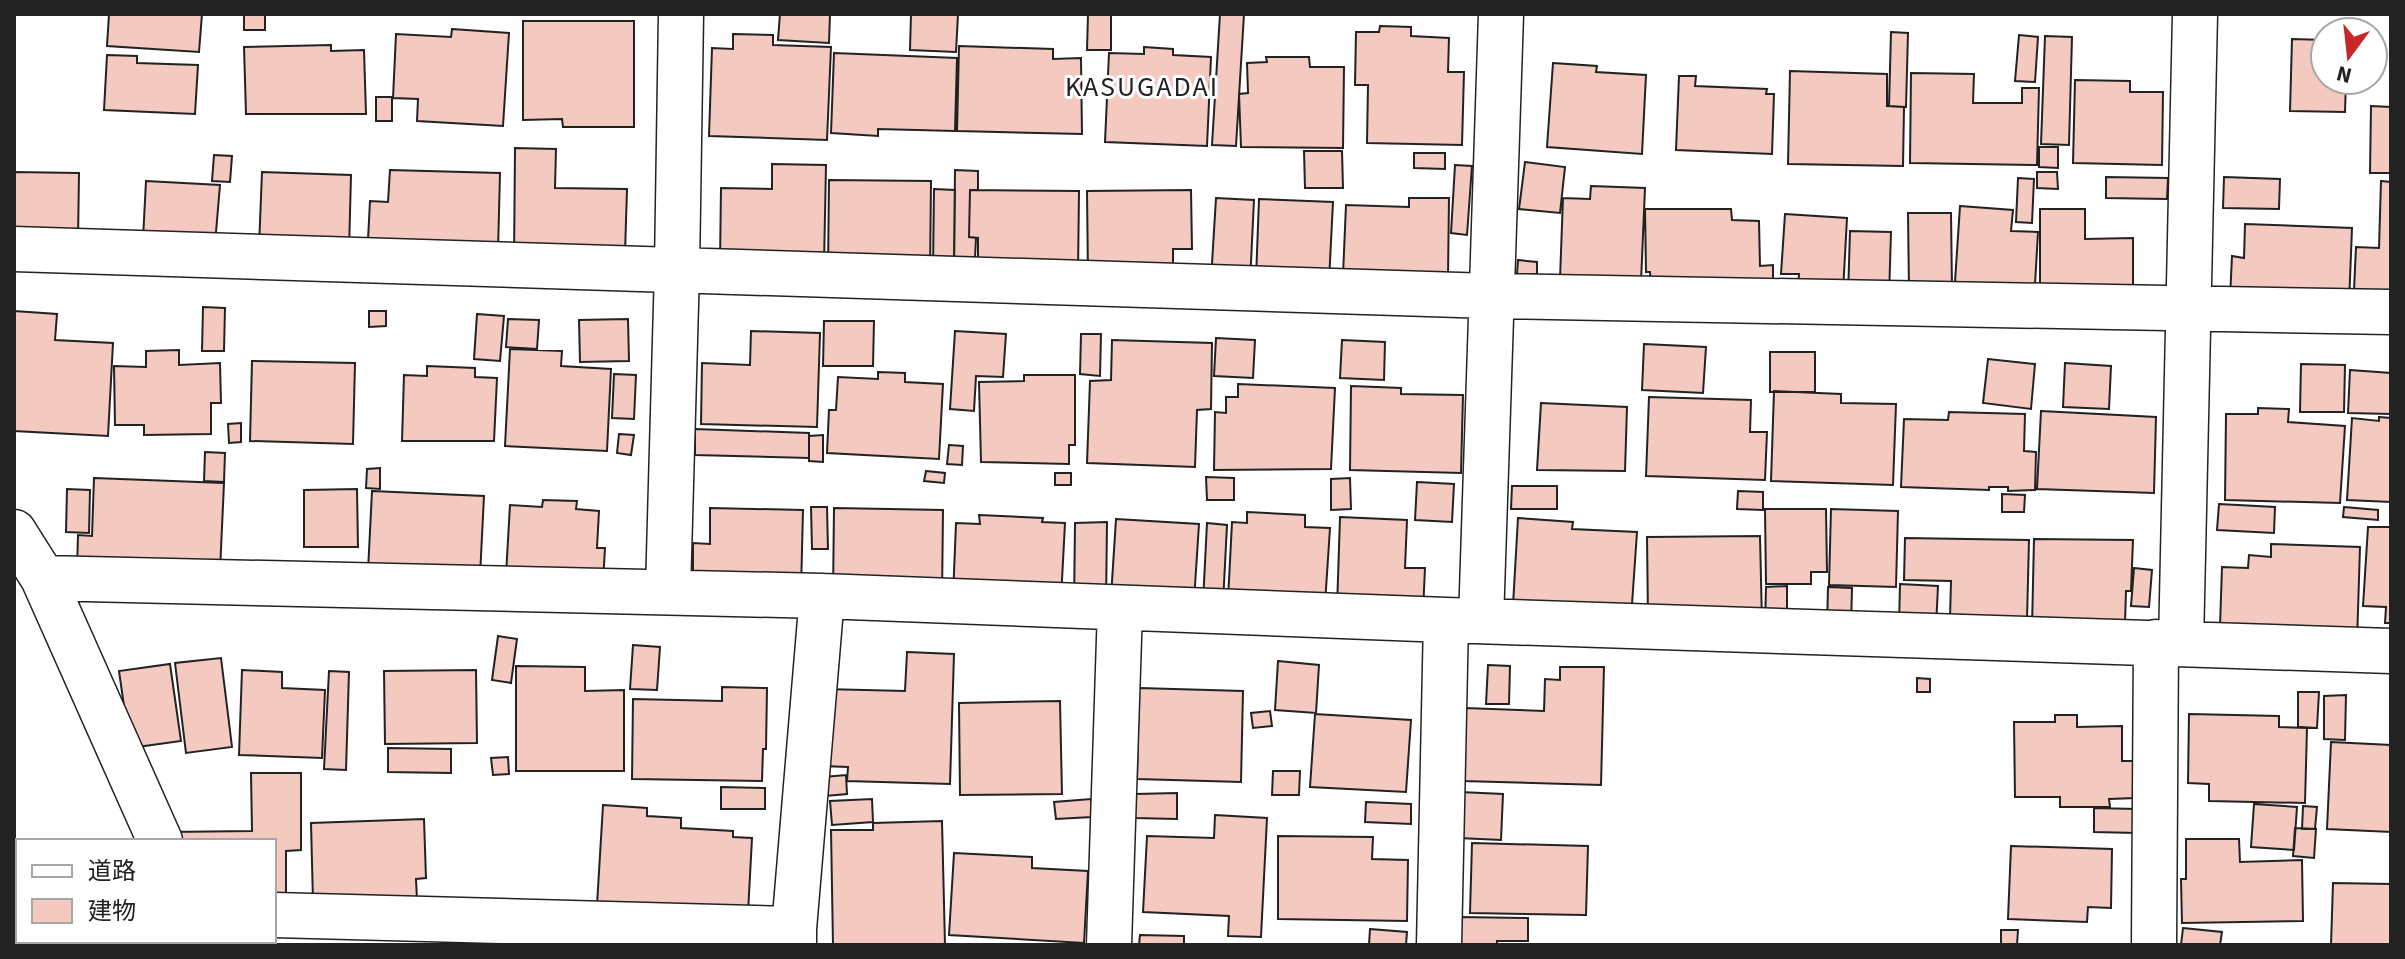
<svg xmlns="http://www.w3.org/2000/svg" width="2405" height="959" viewBox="0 0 2405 959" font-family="'Source Sans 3','Noto Sans JP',sans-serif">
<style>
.building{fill:#f3c9c0;stroke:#222;stroke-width:2}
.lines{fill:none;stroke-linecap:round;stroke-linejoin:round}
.minor-casing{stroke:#222;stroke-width:47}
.minor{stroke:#fff;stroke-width:44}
.labels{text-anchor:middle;stroke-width:6;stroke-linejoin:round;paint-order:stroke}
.neighbourhood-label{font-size:28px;letter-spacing:2px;fill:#222;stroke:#fff}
</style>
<rect width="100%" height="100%" fill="#fff"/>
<!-- building -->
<path class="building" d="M109,14H202L199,52L107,46Z
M244,14H265V30H244Z
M780,14H830L829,43L778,40Z
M911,14H958L956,52L910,50Z
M1088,14H1111V50H1087Z
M1220,14H1244L1236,146L1212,145Z
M523,21H634V127H563L562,119L523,120Z
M1380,26L1411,27V36L1449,38L1448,72H1464L1462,145L1367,143L1368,85H1355L1356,32H1379Z
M452,29L509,33L503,126L417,121L418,99L393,98L396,34L451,37Z
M1891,32L1908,33L1906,107L1889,106Z
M733,34L773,35V45L831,47L827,140L709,136L712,48L733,49Z
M2019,35L2038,37L2035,82L2015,81Z
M2045,36L2072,37L2069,145L2041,144Z
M2292,39L2325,40V80H2346L2345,112L2290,111Z
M331,45V51L364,50L366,114H246L244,47Z
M959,46L1053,49V59L1081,58L1082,134L957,131Z
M1144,47L1173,49V55L1211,57L1207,146L1105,142L1109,53L1144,54Z
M834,53L957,58L955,131L878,129V136L831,133Z
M107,55L137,56V63L198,65L195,114L104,110Z
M1266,57H1309L1310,67H1344L1343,148L1241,147L1239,94L1248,93L1247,63L1267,62Z
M1553,63L1597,66L1596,72L1646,75L1642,154L1547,147Z
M1790,71L1887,74V106L1904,107L1903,166L1788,164Z
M1911,73L1974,74L1973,103H2022V88H2039L2037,165L1910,163Z
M1679,76H1696L1695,86L1767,89L1766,94H1774L1772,154L1676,150Z
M2075,80L2130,81V92H2163L2162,165L2073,163Z
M376,97H392V121H376Z
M2371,106L2391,107V173H2370Z
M2039,147H2058V168L2039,167Z
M515,148L556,149L555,188L627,189L625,253L514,259Z
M1304,151H1342L1343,188H1305Z
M1414,153H1445V169L1414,168Z
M214,155L232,156L230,182L212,181Z
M1525,162L1565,167L1560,213L1519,209Z
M772,164L826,165L824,264L720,262L721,188L772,189Z
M1455,165L1472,166L1467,235L1451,233Z
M390,170L500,173L498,251L367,259L370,201L388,202Z
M955,170L978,171V190H970L969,237L976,238L975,258L954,257Z
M14,172L79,173L78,241H14Z
M262,172L351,175L349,251L259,247Z
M2037,172H2057L2058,189L2037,188Z
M2106,177L2168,178L2167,199L2106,198Z
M2224,177L2280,179L2279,209L2223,208Z
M2018,178L2034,179L2032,223L2016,222Z
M829,180L931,181L930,274L828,273Z
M146,181L220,185L215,244L143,239Z
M2381,181L2391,182V313L2353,312L2356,247L2379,248Z
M1591,186L1645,188L1641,282L1560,279L1563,198L1590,199Z
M934,189L955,190L954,270L933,269Z
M970,190L1079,191L1078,273L978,270V238L969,237Z
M1191,190L1192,249H1173V278L1088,279L1087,191Z
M1216,198L1254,200L1250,283L1211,280Z
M1409,198H1449L1448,277L1343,275L1346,205L1409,207Z
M1259,199L1333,202L1329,281L1256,279Z
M1960,206L2013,210L2011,231L2038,232L2034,302L1954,297Z
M1645,209H1731L1732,220L1759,221L1760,266L1773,265V297L1651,292L1650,272H1646Z
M2040,209H2085V239L2133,238V308H2040Z
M1908,213H1951L1952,289L1909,290Z
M1785,214L1847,218L1843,292L1798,290L1799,274H1781Z
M2245,224L2352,228L2349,304L2230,299L2232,256L2244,258Z
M1850,231L1891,232L1889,297L1848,296Z
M1518,260L1537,262V274H1517Z
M203,307L225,308L224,351H202Z
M14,311L57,314L55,340L113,343L108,436L14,431Z
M369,311H386V326L369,327Z
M477,314L504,316L500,361L474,359Z
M508,319L539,320L537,349L506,347Z
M628,319L629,361L580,362L579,320Z
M824,321H874L873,366H823Z
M751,331L820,333L817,427L701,424L702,363L750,365Z
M955,331L1006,334L1003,377L976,376L974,411L950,409Z
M1081,334H1101L1100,376L1080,374Z
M1216,338L1255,340L1253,378L1214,376Z
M1112,340L1212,343L1211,409L1197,410L1195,467L1087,463L1090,381L1111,380Z
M1342,340L1385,342L1384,380L1340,378Z
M1644,344L1706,347L1703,393L1642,390Z
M510,349L562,351L561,366L611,369L607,451L505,446Z
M179,350V365L220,363L221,403H211V434L144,435V425H115L114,366L146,367V351Z
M1770,352H1815V392H1770Z
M1988,359L2035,364L2031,409L1983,403Z
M252,361L355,363L353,444L250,441Z
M2065,363L2111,366L2109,409L2063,407Z
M2301,364L2345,365L2344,412H2300Z
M427,366L475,368V377L497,378L494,441H402L404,375L427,376Z
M2350,370L2391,373V414L2348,413Z
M878,372L905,373V382L943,384L939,459L827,453L829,410H836L838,377L878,379Z
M614,374L636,375L634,419L612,418Z
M1024,375H1075V445H1069V464L981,462L979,382L1024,381Z
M1238,384L1335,388L1331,469L1214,470L1215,412L1226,413V397H1238Z
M1351,386L1401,388V394L1463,395L1461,473L1350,470Z
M1774,391L1841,394V403L1896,404L1893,485L1771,481Z
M1649,397L1751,400L1750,432H1767L1765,480L1646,476Z
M1541,403L1627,407L1625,471L1537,470Z
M2258,408L2289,409L2288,422L2345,426L2340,503L2225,500L2226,414H2258Z
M2041,411L2156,417L2154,493L2037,489Z
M1949,412L2025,414L2024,451L2036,452L2035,490L2008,491V487H1989V490L1901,487L1904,419L1948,420Z
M2379,417L2391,418V502L2347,500L2352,418L2379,421Z
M241,423V442L229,443L228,424Z
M695,429L809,433V458L695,455Z
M619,434L634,435L631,455L617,453Z
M823,435V462L809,461V436Z
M949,445L963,446L962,465L947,464Z
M205,452L225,453L224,482L204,481Z
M380,468V489L366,488L367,469Z
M926,471L945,473L944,483L924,481Z
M1055,473H1071V485H1055Z
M1206,477L1234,478V500H1207Z
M94,478L224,483L220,571L77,569L78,535L92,536Z
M1350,478L1351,509L1331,510V479Z
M1417,482L1454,484L1452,522L1415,520Z
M1512,486H1557V509H1511Z
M67,489L90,490L89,533L66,532Z
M357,489L358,547H304V490Z
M372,491L484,496L480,576L368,571Z
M1738,491L1763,492V510L1737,509Z
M2002,494L2025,495L2024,512H2002Z
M543,500L577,501L576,509L599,511L597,548H605L603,582L506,575L510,505L542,507Z
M2219,504L2275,507L2274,533L2217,530Z
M811,507H827L828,549H812Z
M2344,507L2378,510V520L2343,517Z
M710,508L803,510L801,591L693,574V543L710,544Z
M834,508L943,510L942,598L833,594Z
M1765,509H1826L1827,572H1811V584H1766Z
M1831,509L1898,511L1896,587L1829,585Z
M1247,512L1305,515V527L1330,528L1325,604L1228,600L1232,522L1247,523Z
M979,515L1043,518L1042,522L1065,523L1061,599L953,597L956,523L980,524Z
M1340,517L1407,520L1405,568H1425L1423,612L1337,609Z
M1518,518L1573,522L1572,529L1637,532L1631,619L1513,605Z
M1116,519L1199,524L1194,601L1111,597Z
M1107,522L1106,606H1074L1075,523Z
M1207,523L1227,525L1223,603L1203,602Z
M2368,527H2391V623H2385L2386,607L2363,606Z
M1760,536L1762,623L1648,619L1647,537Z
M1905,538L2029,540L2027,620L1950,618L1951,581L1904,580Z
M2034,539L2133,540L2131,591H2126L2125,624L2032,627Z
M2271,544L2360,547L2357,642L2220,626L2222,567L2248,568L2249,555L2271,557Z
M2134,568L2152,570L2149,607L2131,606Z
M1900,584L1938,586L1936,627L1899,626Z
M1787,586V624H1765L1766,587Z
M1828,587L1852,588L1851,627H1827Z
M498,636L517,639L511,683L492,680Z
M633,645L660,647L657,690L630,689Z
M907,652L954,654L950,784L847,781L848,767L822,766L824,689L905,691Z
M221,658L232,747L186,753L175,663Z
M1278,661L1319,665L1316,713L1275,710Z
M170,664L181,741L130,748L119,671Z
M1488,665L1510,666L1509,704H1486Z
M516,666L585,667V691L624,690V771H516Z
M1560,667H1604L1601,785L1462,781L1465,708L1544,711L1545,679L1560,680Z
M242,670L282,672V688L325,690L322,758L239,755Z
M476,670L477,743L385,744L384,671Z
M329,671L349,672L346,770L324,769Z
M1917,678L1930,679V692H1917Z
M722,687L767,688L766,749H763L762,781L632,779L633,699L722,701Z
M1139,688L1243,691L1241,782L1137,779Z
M2298,692H2319L2317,728L2298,727Z
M2346,695L2345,740L2324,739V696Z
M1060,701L1062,794L960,795L959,703Z
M1270,711L1272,726L1253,728L1251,713Z
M1315,714L1411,720L1406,792L1310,787Z
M2189,714L2279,716V727L2307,728L2305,803L2209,801V784L2188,783Z
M2055,715H2077V727L2122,726V761H2136V798L2109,799L2110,807H2060V797H2015L2014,722H2055Z
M2331,742L2391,745V832L2327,829Z
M388,748L451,749V773L388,772Z
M508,757L509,774L493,775L491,758Z
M1273,771H1300L1299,795H1272Z
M251,773H301V850L286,851V899H274V841H171L167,832L252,831Z
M846,775L847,794L814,797L812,778Z
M721,787L765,788V809H721Z
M1460,792L1503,794L1501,840L1459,838Z
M1177,793V819L1135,818V794Z
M872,799L873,822L832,825L830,801Z
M1091,799L1092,817L1056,819L1054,802Z
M1366,802L1411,804V824L1365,822Z
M2254,804L2297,807L2294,850L2251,847Z
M603,805L647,808V816L681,818V828L733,831V837L752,838L748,913L597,905Z
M2303,806L2317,807L2315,829H2302Z
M2094,808L2136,809V833L2094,832Z
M1215,815L1267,818L1261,937L1228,936L1229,916L1143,912L1147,836L1214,838Z
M424,819L426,878L416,879L417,899L313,902L311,823Z
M942,821L945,945H833L831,830H873V823Z
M2295,828L2316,829L2314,858L2293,856Z
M1278,836L1373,837L1372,859L1408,860L1407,921L1278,919Z
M2186,839H2239L2240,862L2302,860L2303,921L2182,923L2181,879H2186Z
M1472,843L1588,846L1586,915L1470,913Z
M2011,846L2112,849L2111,908L2088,907L2087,922L2008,919Z
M954,853L1032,857V868L1088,871L1084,943L949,935Z
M2333,883L2391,884V945H2331Z
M1457,917L1528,918V941H1497V945H1457Z
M2183,928L2222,932L2220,945H2181Z
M1370,929L1407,932L1406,945H1369Z
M2001,930H2018L2017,945H2001Z
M1140,935L1184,936V945H1139Z"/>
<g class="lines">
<defs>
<path id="minor" d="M14,249L1491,296L2391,312
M14,532L43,578L160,841
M43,578L822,596L1446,620L2391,651
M668,591L677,269L681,14
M1481,621L1501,14
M2181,644L2195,14
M274,915L794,929V945
M794,929L822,596
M1109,945L1120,608
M1439,945L1446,620
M2154,945L2156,642"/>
</defs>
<!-- minor casing -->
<use href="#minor" class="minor-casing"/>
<!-- minor -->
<use href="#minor" class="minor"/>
</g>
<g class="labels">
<!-- neighbourhood labels -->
<g class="neighbourhood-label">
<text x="1142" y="96">KASUGADAI</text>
</g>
</g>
<!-- border -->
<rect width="2405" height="959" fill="none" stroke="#222222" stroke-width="32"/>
<!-- legend -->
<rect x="16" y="839" width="260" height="104" fill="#ffffff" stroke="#a7a7a7" stroke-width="2"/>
<rect x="32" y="865" width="40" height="12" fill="#ffffff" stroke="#a7a7a7" stroke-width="2"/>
<text x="88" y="879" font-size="24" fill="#222222">道路</text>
<rect x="32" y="899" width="40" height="24" fill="#f3c9c0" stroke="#a7a7a7" stroke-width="2"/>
<text x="88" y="919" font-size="24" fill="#222222">建物</text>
<!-- north arrow -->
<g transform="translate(2349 56) rotate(195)"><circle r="38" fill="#ffffff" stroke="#a7a7a7" stroke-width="2"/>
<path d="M0-6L14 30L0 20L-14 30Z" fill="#c62828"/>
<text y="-12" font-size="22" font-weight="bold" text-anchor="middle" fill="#222222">N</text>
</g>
</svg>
